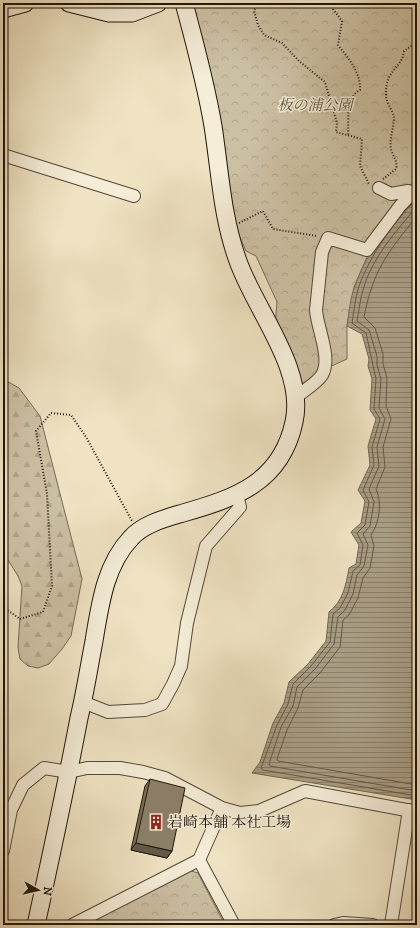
<svg xmlns="http://www.w3.org/2000/svg" width="420" height="928" viewBox="0 0 420 928" font-family="'IM FELL DW Pica','Noto Serif JP',serif">
<style>
.forest{fill:url(#forest-firs);stroke:#766a56}
.park{fill:url(#park-crowns);stroke:#766a56}
.water{fill:url(#water-rules);stroke:#726653}
.lines{fill:none;stroke-linecap:round;stroke-linejoin:round}
.shore{stroke:#645846;stroke-width:1}
.street-casing{stroke:#544838;stroke-width:14}
.secondary-casing{stroke:#201409;stroke-width:19}
.path{stroke:#201409;stroke-width:2;stroke-dasharray:1 2;stroke-linecap:butt}
.street{stroke:#f5edd8;stroke-width:12}
.secondary{stroke:#f5edd8;stroke-width:17}
.wall{fill:#786e5b;stroke:#201409}
.shaded-wall{fill:#625a4a;stroke:#201409}
.building{fill:#8c806a;stroke:#201409}
.labels{text-anchor:middle;stroke-width:3;stroke-linejoin:round;paint-order:stroke}
.park-label{font-size:15px;font-style:italic;fill:#5c503f;stroke:#f5edd8}
.poi-label{font-size:15px;fill:#201409;stroke:#f5edd8;text-anchor:start}
</style>
<defs>
<pattern id="forest-firs" width="22" height="20" patternUnits="userSpaceOnUse"><rect width="22" height="20" fill="#ccc0a3"/><path d="M5 1l3.5 6h-7zM16 11l3.5 6h-7z" fill="#afa48b"/></pattern>
<pattern id="park-crowns" width="20" height="18" patternUnits="userSpaceOnUse"><rect width="20" height="18" fill="#ccc0a3"/><path d="M2 6a3 3 0 1 1 6 0M12 15a3 3 0 1 1 6 0" fill="none" stroke="#afa48b"/></pattern>
<pattern id="water-rules" width="6" height="5" patternUnits="userSpaceOnUse"><rect width="6" height="5" fill="#a99d84"/><path d="M0 2.5h6" fill="none" stroke="#897f6a"/></pattern>
</defs>
<rect width="100%" height="100%" fill="#efe3c3"/>
<filter id="stains"><feTurbulence type="fractalNoise" baseFrequency=".005" numOctaves="4"/><feColorMatrix values="0 0 0 0 .2 0 0 0 0 .09 0 0 0 0 .02 0 0 0 .5 -.17"/></filter>
<radialGradient id="worn" r=".72"><stop offset=".6" stop-color="#630" stop-opacity="0"/><stop offset="1" stop-color="#630" stop-opacity=".3"/></radialGradient>
<!-- forest -->
<path class="forest" d="M3,379L19,388L40,416L82,579L71,636L62,649L49,664L38,668L28,666L20,659L18,647L22,586L18,576L3,552Z"/>
<!-- park -->
<path class="park" d="M188,3H417V194L367,257L354,287L347,326V359L325,369L300,389L275,327L277,302L256,256L246,251L235,226Z
M185,869L198,873L225,925H84Z"/>
<!-- water -->
<path class="water" d="M417,194V800L252,773L260,762L273,723L284,703L289,682L308,664L326,641L329,612C343,601 346,585 349,568L356,564L359,545L351,532L361,523L365,501L358,490L370,465L368,446L376,419L370,410L372,379L368,366L369,359L362,334L347,326C349,313 350,298 355,286C367,250 393,222 417,194Z"/>
<g class="lines">
<!-- shore -->
<path class="shore" d="M417,199C393,222 370,256 359,286C355,298 354,311 352,323L366,333L376,379L374,409L380,419L372,447L374,465L363,490L369,502L365,525L357,533L363,545L360,565L353,571L348,593L340,608L333,614L330,642L311,666L293,684L288,704L277,725L261,768L263,770L417,796
M417,206C396,232 372,257 363,290C360,300 359,310 357,321L369,330L377,356V365L381,379L379,408L385,419L377,447L379,466L369,489L374,502L370,526L363,534L368,545L364,566L357,575L353,594L345,610L338,617L334,644L315,669L297,687L293,706L281,727L269,764L270,766L417,791
M417,216C388,252 373,270 364,317L375,328L383,354V364L387,378L386,406L391,419L383,447L385,467L376,489C382,502 380,522 371,535L374,546L370,568L363,578L358,598L349,615L343,620L340,647L320,673L303,690L298,708L287,730L277,759L278,761L417,785"/>
<defs>
<path id="street" d="M3,155L134,196
M379,188L391,194L408,191L404,198
M295,398C302,392 318,382 322,375C332,358 317,328 316,310L322,252L328,238L367,250L400,206L417,188
M83,702L108,712L145,710L162,704L173,684L181,666L187,623L206,546L240,507L237,495
M3,851L11,810L23,785L44,768L69,772L87,768H120L143,772L165,778L222,808L240,813L259,811L305,791L417,812
M199,860L234,925
M3,924V925
M72,925L199,860L222,808
M334,925L343,923L373,925
M391,925L409,810"/>
<path id="secondary" d="M69,3L109,13H132L158,3
M3,9L25,3
M36,925C51,856 66,787 79,718C85,693 89,667 94,641C100,605 105,565 131,538C143,524 166,518 183,513C235,498 281,483 294,422C306,369 255,310 238,261C222,218 220,171 213,126C206,84 195,44 184,3"/>
</defs>
<!-- street casing -->
<use href="#street" class="street-casing"/>
<!-- secondary casing -->
<use href="#secondary" class="secondary-casing"/>
<!-- path -->
<path class="path" d="M257,3L254,11L258,25L264,35L282,43L299,61L325,82L337,123L336,132L362,139L360,166L369,184
M332,3L333,9L342,21L338,45C348,58 361,72 360,90C345,98 349,120 348,136
M383,179L396,169C398,161 393,157 391,149C389,138 394,128 394,118C393,110 386,103 386,95C385,69 402,69 404,51L417,42
M239,223L263,211L273,229L317,236
M3,607L20,619L43,612L52,586L47,494L36,431L51,413L71,415L86,437L132,521"/>
<!-- street -->
<use href="#street" class="street"/>
<!-- secondary -->
<use href="#secondary" class="secondary"/>
</g>
<!-- wall -->
<path class="wall" d="M150,779L172,851L167,858L131,850L145,786Z"/>
<!-- shaded-wall -->
<path class="shaded-wall" d="M136,843L172,851L167,858L131,850Z"/>
<!-- building -->
<path class="building" d="M150,779L185,788L172,851L136,843Z"/>
<!-- icons -->
<defs>
<symbol id="building-bare" viewBox="-9 -9 18 18"><path d="M-4-6H4V6H1V3H-1V6H-4ZM-2.5-4.3h1.7v1.8h-1.7ZM.8-4.3h1.7v1.8H.8ZM-2.5-1h1.7V.8h-1.7ZM.8-1h1.7V.8H.8Z" fill="#8f2418" stroke="#f5edd8" stroke-width="2.5" paint-order="stroke"/></symbol>
</defs>
<g fill-rule="evenodd">
<use href="#building-bare" x="145" y="811" width="22" height="22"/>
</g>
<g class="labels">
<!-- park labels -->
<g class="park-label">
<text x="315" y="110">板の浦公園</text>
</g>
<!-- poi labels -->
<g class="poi-label">
<text x="168" y="827">岩崎本舗 本社工場</text>
</g>
</g>
<!-- margin -->
<rect width="420" height="928" fill="none" stroke="#efe3c3" stroke-width="16"/>
<rect x="4" y="4" width="412" height="920" fill="none" stroke="#201409" stroke-width="2"/>
<rect x="8" y="8" width="404" height="912" fill="none" stroke="#201409"/>
<!-- north arrow -->
<g transform="translate(38 890) rotate(98)" stroke="#f5edd8" stroke-width="3" paint-order="stroke">
<path d="M0-3L7 15L0 10L-7 15Z" fill="#201409"/>
<text y="-6" font-size="11" font-weight="bold" text-anchor="middle" fill="#201409">N</text>
</g>
<rect width="100%" height="100%" filter="url(#stains)"/>
<rect width="100%" height="100%" fill="url(#worn)"/>
</svg>
